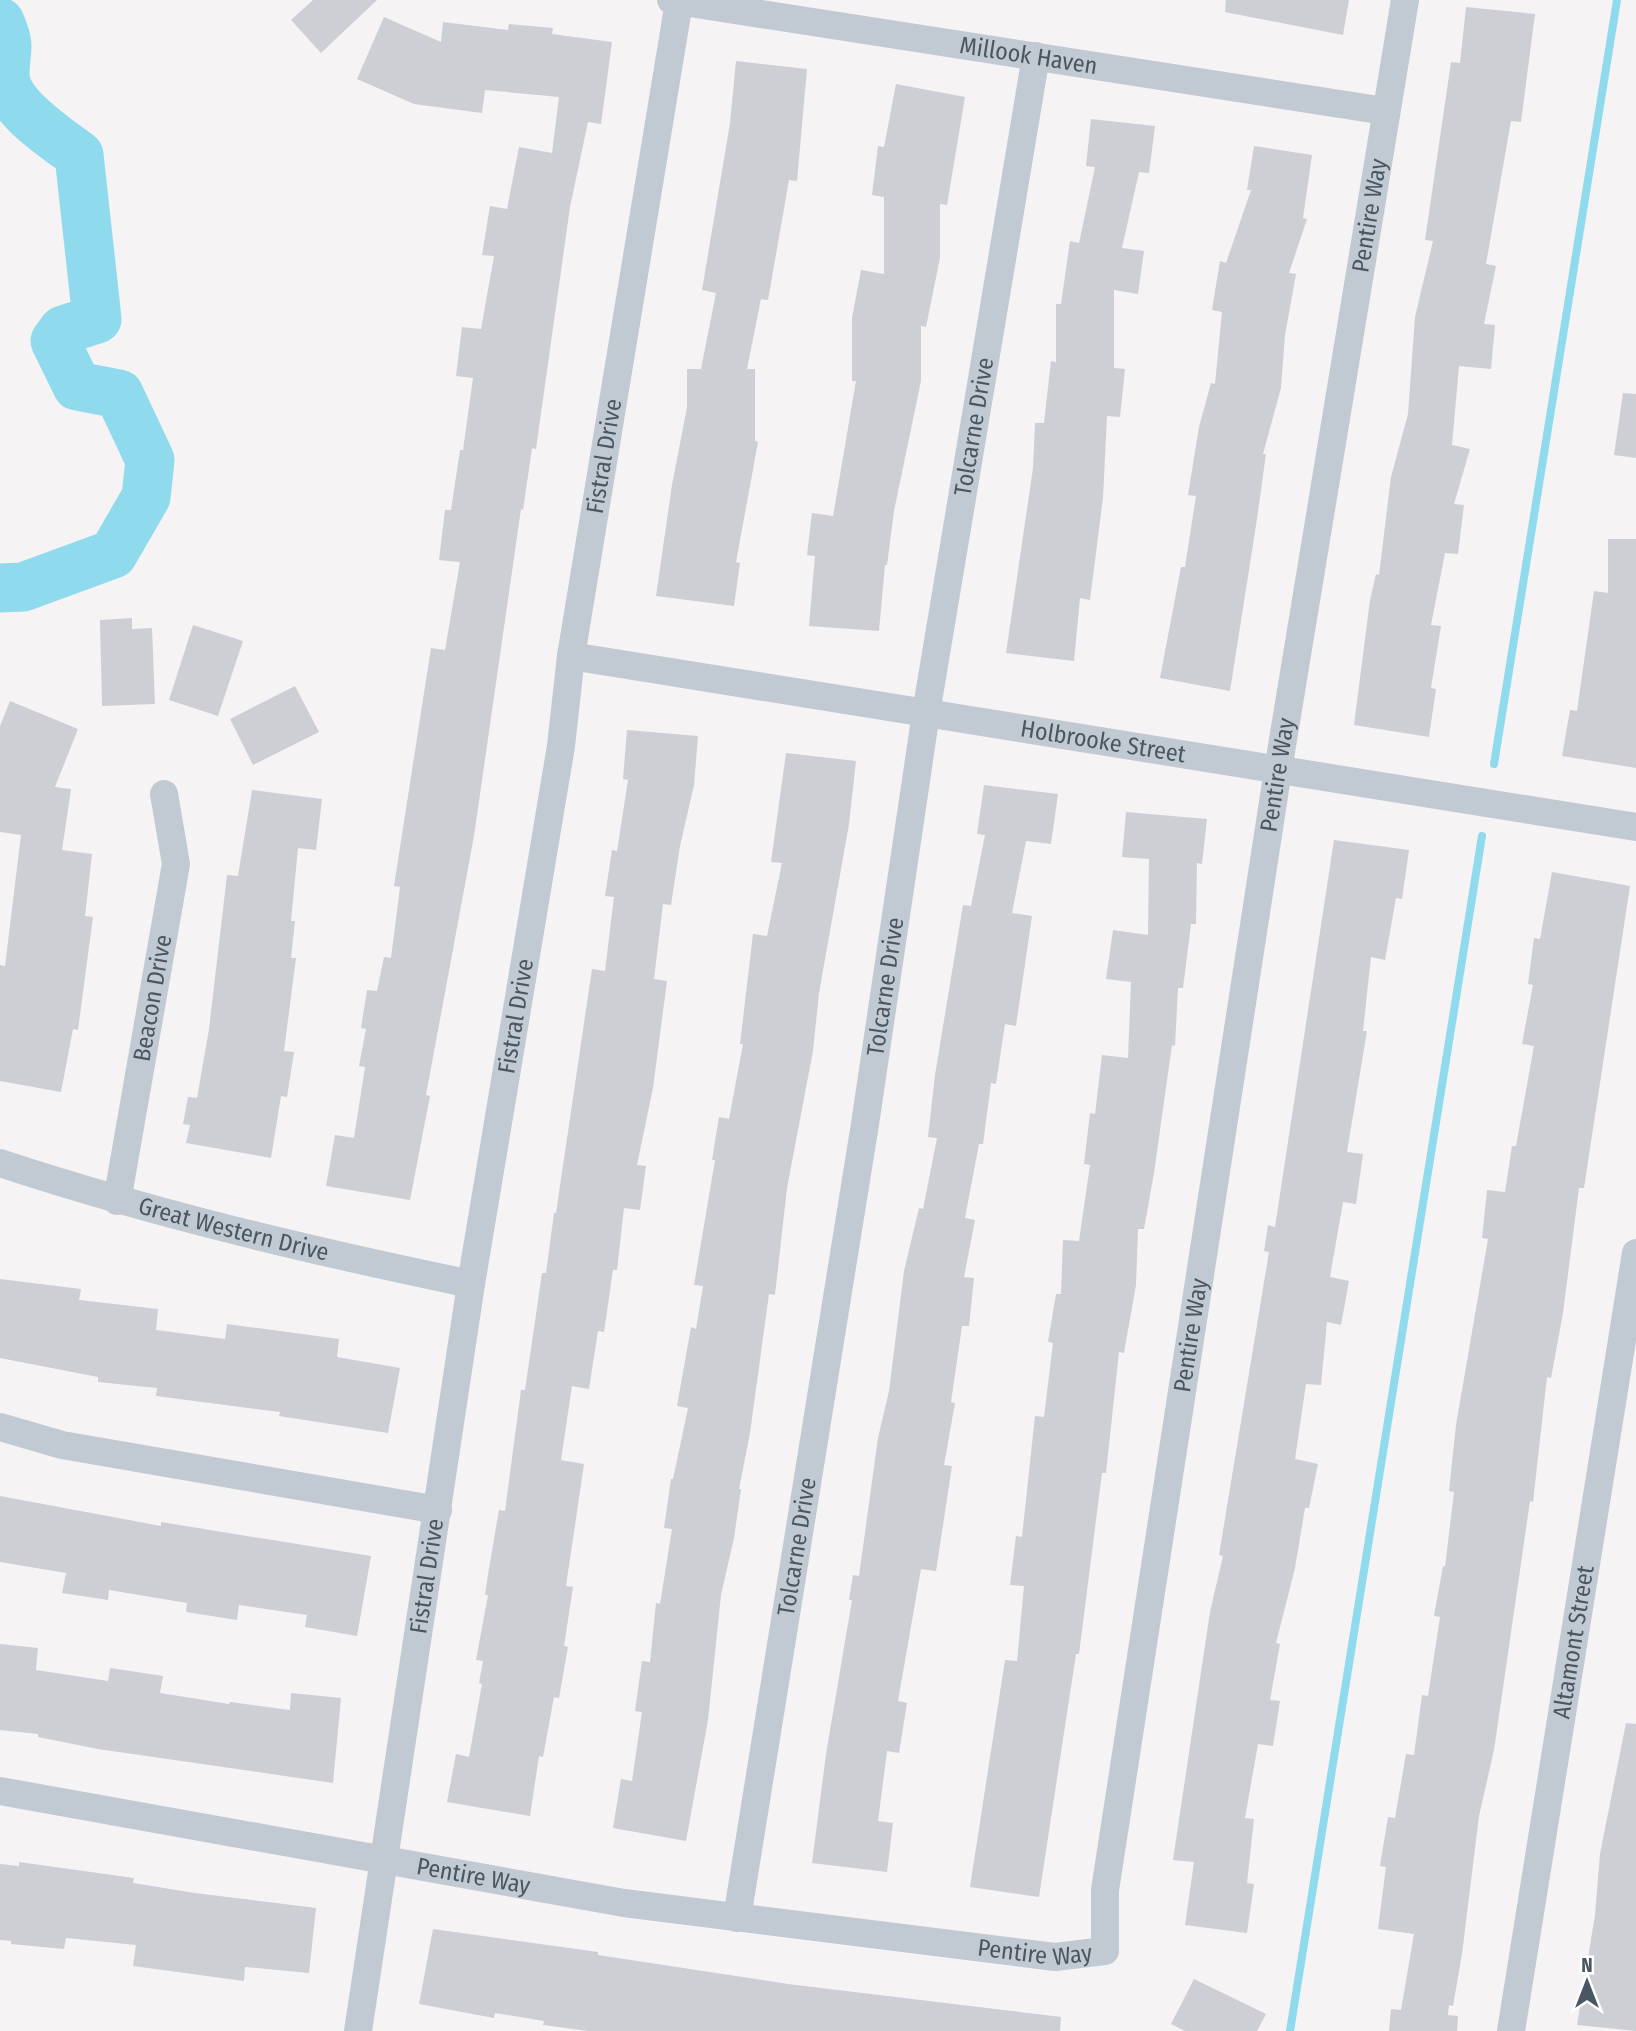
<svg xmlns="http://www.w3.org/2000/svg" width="1636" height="2031" viewBox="0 0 1636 2031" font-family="'Fira Sans Condensed',sans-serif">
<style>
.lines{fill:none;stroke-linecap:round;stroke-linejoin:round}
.stream{stroke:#90daee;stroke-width:8}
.river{stroke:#90daee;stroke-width:49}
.building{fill:#cdcfd5}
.street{stroke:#c1cad2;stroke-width:28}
.labels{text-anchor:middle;stroke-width:6;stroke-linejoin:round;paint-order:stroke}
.street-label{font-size:24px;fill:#4a5661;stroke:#fff}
</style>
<rect width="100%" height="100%" fill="#f5f3f3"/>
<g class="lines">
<!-- stream -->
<path class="stream" d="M1494,764L1617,0
M1290,2031L1482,836"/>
<!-- river -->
<path class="river" d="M0,22C12,50 5,47 5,74C5,106 55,137 79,155L97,319L63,330L55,341L77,386L119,394L150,460L146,497L113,554L23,587L0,588"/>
</g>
<!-- building -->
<path class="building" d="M313,0H377L321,53L291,20Z
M1226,0H1349L1343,35L1225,12Z
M1466,7L1535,14L1521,122L1511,121L1486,264L1496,266L1484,324L1495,325L1491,369L1459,366L1452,445L1470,449L1454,504L1464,505L1458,554L1445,553L1431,625L1441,626L1431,688L1436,689L1429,737L1354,725L1370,600L1376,574L1379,575L1391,477L1408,414L1415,317L1433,241L1425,240L1451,62L1460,63Z
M384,17L441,42L443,22L508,30L509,24L553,28L552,34L612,42L601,124L588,122L570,207L536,449L532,448L523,510L521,509L474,836L426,1095L430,1096L410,1200L326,1186L335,1135L354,1138L365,1067L359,1066L366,1029L361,1028L367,990L377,991L384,957L391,958L400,887L394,886L431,648L445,650L460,562L439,560L445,510H451L460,450H463L473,378L456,376L462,327L481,329L494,256L482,255L490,206L507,209L519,147L552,153L559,97L485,90L482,113L414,104L357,79Z
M736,61L807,69L797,181L789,180L768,300L761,299L747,369H755V441L758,442L736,562L740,563L734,606L656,596L672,485L687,407V369H701L716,293L702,290L730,123Z
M896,84L965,97L947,205L940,204V258L926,327L921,326V381L894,511L887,565H885L879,631L809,626L815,556L807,555L812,513L833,516L856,381H852V318L861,270L884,274V197L872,195L878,146L884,147Z
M1091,119L1155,126L1149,173L1139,172L1122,248L1144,251L1138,294L1114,290V368L1125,369L1120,417L1107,416L1103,498L1090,600L1080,598L1074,661L1006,653L1033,468L1035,423H1044L1051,361L1056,362V304H1061L1070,241L1079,243L1095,167L1086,166Z
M1254,146L1312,155L1303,218L1307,219L1289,273L1296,274L1285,335L1281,388L1263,454H1266L1257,519L1230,691L1160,678L1181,567H1185L1196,496L1188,495L1199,427L1211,383L1215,384L1222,312L1212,310L1220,261L1226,263L1251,190H1247Z
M1623,393L1636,394V458L1614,455Z
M1608,539H1636V768L1562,756L1570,710L1577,711L1594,591L1608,593Z
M132,618V629L152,628L155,704L102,706L100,620Z
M193,625L243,641L218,716L169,700Z
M295,686L319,732L253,765L230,719Z
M10,701L78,729L55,787L71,789L62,850L92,854L85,916L93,917L78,1030L73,1029L61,1092L0,1081V965L5,966L21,835L0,832V726Z
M627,730L698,736L694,785L680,846L671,905L663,904L654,979L667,981L653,1088L637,1165L646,1166L640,1210L624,1208L617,1270H613L604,1332L598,1331L589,1389L572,1386L561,1460L584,1464L566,1586L573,1587L564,1646L568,1647L559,1698L554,1697L543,1757L539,1756L530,1816L447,1802L456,1754L469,1757L482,1684L479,1683L483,1661L476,1660L488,1595H485L488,1574L499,1510L505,1511L521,1390H525L542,1273H546L554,1213H556L592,969L605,971L614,897L605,896L612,850L617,851L628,780L623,779Z
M786,753L856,761L849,824L819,993L813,1051L787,1188L775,1295L769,1294L750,1433L739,1489H741L734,1538L721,1595L708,1720L686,1841L613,1828L621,1779L632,1781L642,1712L635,1711L642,1661L650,1662L656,1603L660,1604L672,1529L664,1528L671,1479H673L688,1408L677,1406L691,1327L696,1329L703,1286L694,1285L715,1160H712L719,1117L729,1119L743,1044H740L753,934L767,936L782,863L771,862Z
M984,785L1058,794L1051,844L1026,841L1012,913L1032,916L1016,1026L1005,1024L996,1084L991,1083L983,1144H979L965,1218L975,1220L964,1277L974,1278L969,1326H962L951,1402L955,1403L944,1465L952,1466L936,1571L921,1569L898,1701L907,1703L899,1753L887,1751L878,1821L893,1823L887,1872L812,1863L826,1754L852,1600H849L853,1575L859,1576L878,1438L889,1391L904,1271L919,1208L923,1209L937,1138L928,1137L935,1075L963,905L971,906L985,835L977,834Z
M252,790L322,799L316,850L298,848L291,921H295L291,958H296L284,1051L294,1052L287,1097L281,1096L271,1158L186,1143L190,1125L183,1124L188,1097L197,1098L209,1029L227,875L238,876Z
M1126,812L1207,819L1202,864L1197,863L1196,924H1191L1183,988H1178L1175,1046L1172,1045L1154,1173L1144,1229H1138L1136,1285L1124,1353L1119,1352L1106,1473H1102L1079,1654H1076L1039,1897L970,1887L1005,1660L1017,1661L1024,1586L1010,1585L1016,1536L1022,1537L1035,1416L1044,1417L1053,1343L1048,1342L1056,1294H1061L1063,1240L1079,1241L1090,1165L1084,1164L1090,1113L1095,1114L1102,1055L1128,1058L1131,982L1106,979L1113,930L1148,935L1149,859L1122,857Z
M1334,840L1409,850L1402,899L1396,898L1385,960L1371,957L1363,1031H1367L1347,1152L1363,1154L1356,1204L1343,1202L1330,1277L1349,1281L1341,1325L1327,1322L1321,1385L1306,1384L1295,1459L1318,1464L1309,1508H1305L1295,1568L1276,1643L1280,1644L1270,1700L1280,1701L1273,1746L1258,1744L1245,1818L1254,1819L1247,1883L1254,1884L1247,1933L1185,1925L1194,1862L1173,1860L1210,1612L1223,1556L1219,1555L1269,1252L1264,1251L1268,1225L1275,1227Z
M1552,872L1630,886L1584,1188H1579L1563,1313L1551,1378L1547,1377L1533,1502L1530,1501L1494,1750L1479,1816L1462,1954L1453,2006L1449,2005L1448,2015L1458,2016L1457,2031H1389L1391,2009L1401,2010L1414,1934L1378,1929L1386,1867L1380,1866L1388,1817L1395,1818L1406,1754L1414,1755L1422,1695L1428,1696L1440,1617L1434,1616L1443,1566L1445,1567L1454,1492L1449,1491L1456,1425L1488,1239L1482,1238L1487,1190L1505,1192L1512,1146H1516L1534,1046L1522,1044L1533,985L1528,984L1534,938L1540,939Z
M0,1279L81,1289L79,1300L158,1309L156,1330L225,1339L227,1324L339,1339L337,1357L400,1368L388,1433L279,1416L280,1412L156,1396L157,1388L98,1382V1377L0,1358Z
M0,1496L161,1526V1522L371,1556L357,1636L305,1627L307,1615L239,1605L237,1620L186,1612L187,1603L109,1590L108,1600L62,1593L66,1573L0,1562Z
M0,1644L38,1648L36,1670L108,1681L110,1668L163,1676L160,1693L229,1704L230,1702L290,1710L291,1693L341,1698L333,1783L98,1749L38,1737V1734L0,1730Z
M1626,1723L1636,1724V2031L1577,2025L1595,1915L1600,1854Z
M19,1862L134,1878L133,1883L195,1893L316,1908L309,1973L245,1967L244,1981L133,1966L136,1945L66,1938L64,1949L11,1944V1941L0,1940V1864L19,1866Z
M433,1929L598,1952V1955L788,1984L1061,2017L1060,2031H588L543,2025L544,2021L495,2013L494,2018L419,2004Z
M1194,1979L1266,2014L1257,2031H1185L1171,2024Z"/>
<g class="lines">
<!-- street -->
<g class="street">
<path id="s1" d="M671,0L1385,111"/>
<path id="s2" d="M571,656L1636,827"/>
<path id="s3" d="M0,1163C155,1214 312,1251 471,1284"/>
<path id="s4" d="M117,1201L176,864L164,794"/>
<path d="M0,1427L62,1445L438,1510"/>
<path id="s5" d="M0,1791L624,1903L1055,1957L1105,1951V1890L1278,770L1405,0"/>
<path id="s6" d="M737,1918L865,1124L926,713L1036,56"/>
<path id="s7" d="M358,2031L471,1284L561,746L571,656L679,2"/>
<path id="s8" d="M1511,2031L1636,1253"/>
</g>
</g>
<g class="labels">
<!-- street labels -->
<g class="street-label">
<text dy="8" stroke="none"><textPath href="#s1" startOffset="362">Millook Haven</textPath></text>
<text dy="8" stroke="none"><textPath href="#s5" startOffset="2875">Pentire Way</textPath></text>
<text dy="8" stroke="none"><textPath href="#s6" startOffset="1510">Tolcarne Drive</textPath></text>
<text dy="8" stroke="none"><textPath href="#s7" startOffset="1594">Fistral Drive</textPath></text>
<text dy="8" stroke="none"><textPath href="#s2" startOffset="539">Holbrooke Street</textPath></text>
<text dy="8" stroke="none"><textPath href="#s5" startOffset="2308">Pentire Way</textPath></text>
<text dy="8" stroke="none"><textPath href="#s6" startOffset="943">Tolcarne Drive</textPath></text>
<text dy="8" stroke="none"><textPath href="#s4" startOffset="206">Beacon Drive</textPath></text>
<text dy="8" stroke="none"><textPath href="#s7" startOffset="1027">Fistral Drive</textPath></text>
<text dy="8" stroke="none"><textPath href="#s3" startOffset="243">Great Western Drive</textPath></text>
<text dy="8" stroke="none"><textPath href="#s5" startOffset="1741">Pentire Way</textPath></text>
<text dy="8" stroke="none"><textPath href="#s6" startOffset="376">Tolcarne Drive</textPath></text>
<text dy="8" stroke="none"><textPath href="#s7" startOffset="460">Fistral Drive</textPath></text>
<text dy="8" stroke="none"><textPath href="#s8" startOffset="394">Altamont Street</textPath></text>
<text dy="8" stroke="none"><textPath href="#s5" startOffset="481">Pentire Way</textPath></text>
<text dy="8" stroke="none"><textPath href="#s5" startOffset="1048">Pentire Way</textPath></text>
</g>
</g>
<!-- north arrow -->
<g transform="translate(1587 1982)" stroke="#ffffff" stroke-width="5" paint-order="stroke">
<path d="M0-5L12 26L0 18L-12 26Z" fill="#4a5661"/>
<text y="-10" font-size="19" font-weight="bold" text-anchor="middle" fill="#4a5661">N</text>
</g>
</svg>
